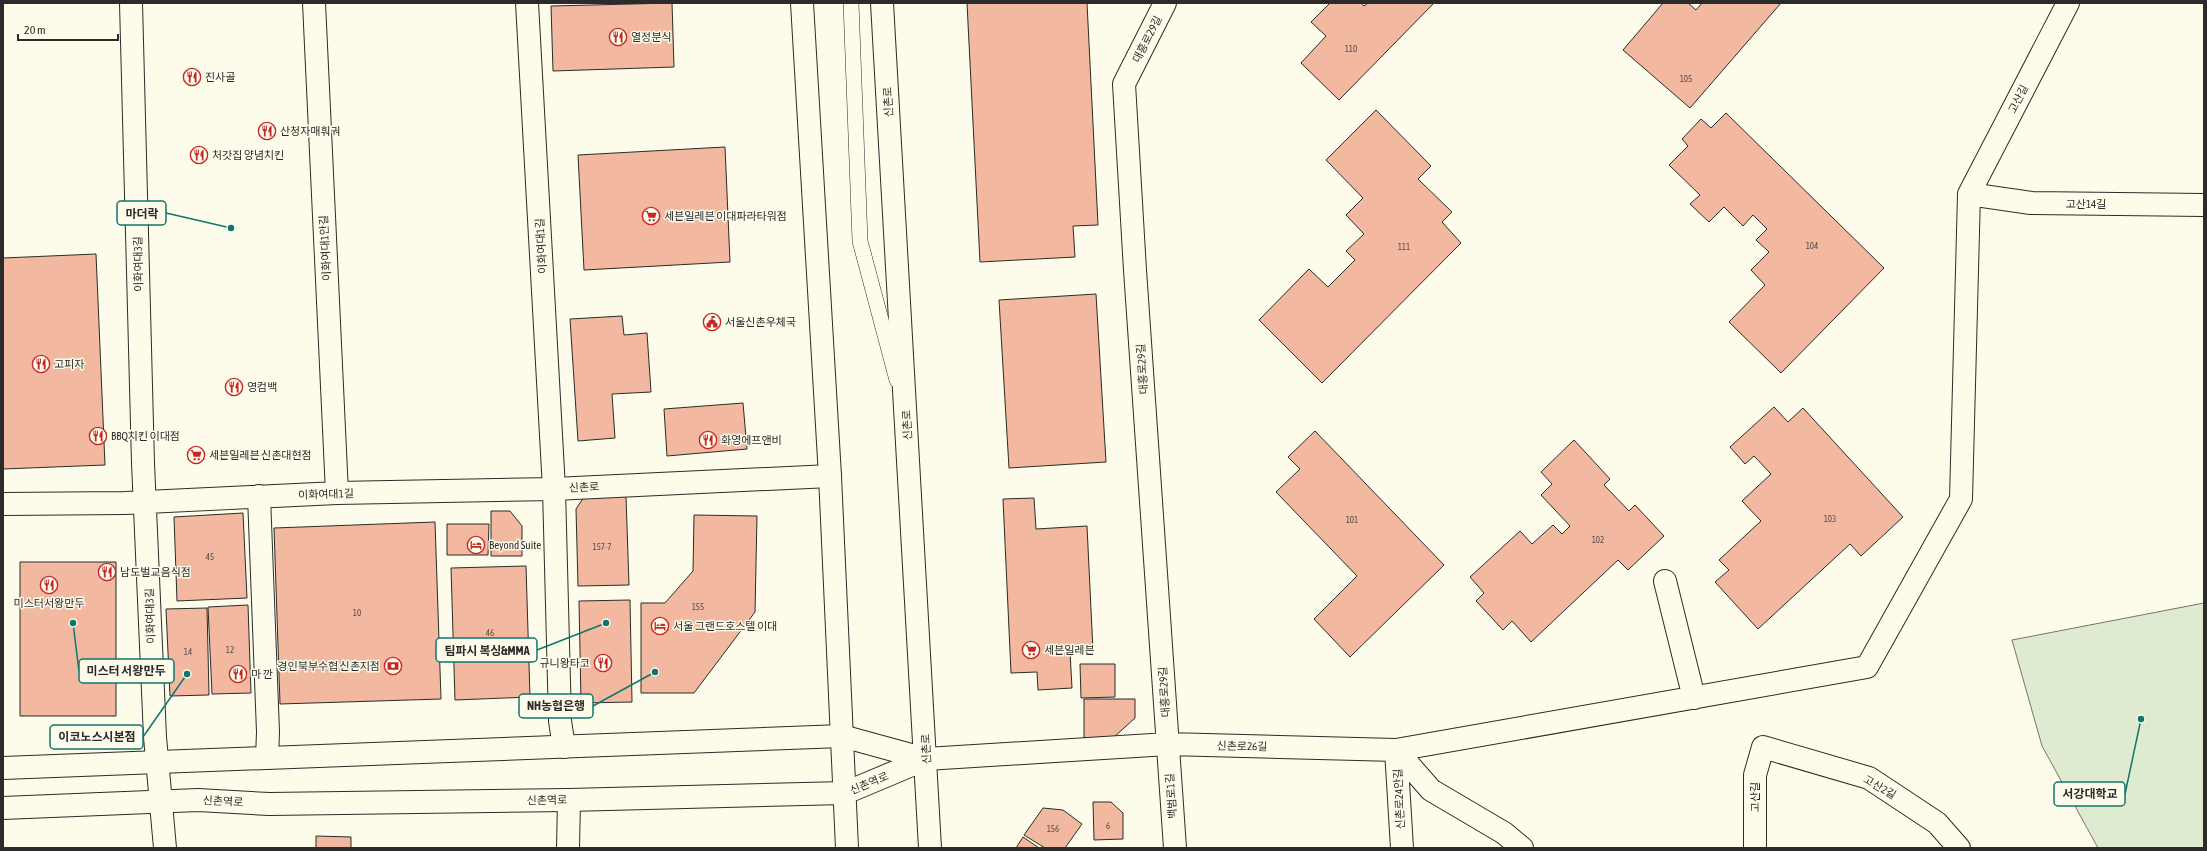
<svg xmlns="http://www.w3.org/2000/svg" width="2207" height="851" viewBox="0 0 2207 851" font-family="'Asap Condensed','Noto Sans KR',sans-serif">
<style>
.green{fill:#deebd1;stroke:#74746e}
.building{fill:#f2b8a0;stroke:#2b2b2b}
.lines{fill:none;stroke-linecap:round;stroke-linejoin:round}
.service-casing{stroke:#2b2b2b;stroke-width:16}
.minor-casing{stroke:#2b2b2b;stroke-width:24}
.secondary-casing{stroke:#2b2b2b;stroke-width:24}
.primary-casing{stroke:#2b2b2b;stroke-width:24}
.service{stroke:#fdfbea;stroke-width:15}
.minor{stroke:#fdfbea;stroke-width:22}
.secondary{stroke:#fdfbea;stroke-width:22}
.primary{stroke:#fdfbea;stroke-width:22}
.labels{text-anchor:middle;stroke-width:3;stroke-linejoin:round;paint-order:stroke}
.number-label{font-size:9px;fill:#5d4e48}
.poi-label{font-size:11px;fill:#2b2b2b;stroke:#fdfbea;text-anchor:start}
.street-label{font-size:11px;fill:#2b2b2b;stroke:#fdfbea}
.leader{fill:none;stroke:#0f766e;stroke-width:1.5}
.callout-dot{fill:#0f766e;stroke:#fdfbea;stroke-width:1.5}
.callout{fill:#fdfbea;stroke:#0f766e;stroke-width:1.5}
.callout-label{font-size:12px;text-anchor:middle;font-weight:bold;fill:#2b2b2b}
</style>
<rect width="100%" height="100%" fill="#fdfbea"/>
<!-- green -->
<path class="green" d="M2204,603V848H2098L2042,746L2012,640Z"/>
<!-- building -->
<path class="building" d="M672,3L674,67L553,71L551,6Z
M967,3H1087L1098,225L1073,226L1075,257L980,262Z
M1330,3H1361L1364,6L1368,3H1434L1339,100L1301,63L1326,36L1311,22Z
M1663,3H1688L1696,10L1702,3H1781L1690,108L1623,50Z
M1376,110L1431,166L1418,179L1452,212L1442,222L1461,243L1322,383L1259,320L1309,269L1328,287L1355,260L1346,251L1364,234L1346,215L1363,198L1326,160Z
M1726,113L1884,268L1781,373L1729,322L1765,285L1751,270L1769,252L1756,240L1767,229L1753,215L1743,226L1724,207L1709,222L1690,204L1700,195L1669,165L1688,146L1682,139L1701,119L1711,128Z
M725,147L730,262L584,270L578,155Z
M96,254L105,465L3,469V258Z
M1096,294L1106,462L1009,468L999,300Z
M622,316L624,335L647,333L651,392L612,394L615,438L578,441L570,319Z
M743,403L747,449L667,456L664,409Z
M1774,407L1788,422L1803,408L1903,517L1861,556L1850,544L1758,629L1715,582L1729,570L1719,560L1761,521L1742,501L1771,474L1754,456L1745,464L1730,447Z
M1315,431L1444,565L1350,657L1314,619L1357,576L1276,492L1300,469L1288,457Z
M1574,440L1610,479L1604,485L1629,511L1635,505L1664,536L1628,570L1618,560L1531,642L1512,621L1503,630L1476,601L1484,593L1470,577L1520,531L1532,544L1553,525L1562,534L1570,526L1541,495L1552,484L1541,472Z
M626,496L629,585L578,586L576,509L584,497Z
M1034,498L1036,529L1087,526L1093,651L1070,652L1072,688L1038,690L1037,672L1011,673L1003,499Z
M491,511H510L522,526V556H491Z
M243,513L247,598L177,601L174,517Z
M694,515L757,516L755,612L694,693H641V603H665L693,571Z
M435,522L441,699L280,704L274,528Z
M447,524H489L488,555H447Z
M20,562H116V716H20Z
M526,566L530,697L455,700L451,568Z
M630,600L632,702L581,703L579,601Z
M248,605L251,693L212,694L208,607Z
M207,608L209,695L170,696L166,609Z
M1080,664H1115V697L1081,698Z
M1084,699H1135V718L1113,738H1084Z
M1093,802H1111L1123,813V839L1094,840Z
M1043,808L1063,810L1082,824L1065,848H1045L1024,835Z
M316,836L351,837V848H316Z
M1023,837L1039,848H1016Z"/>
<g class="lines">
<defs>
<path id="service" d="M851,3L860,241L897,380"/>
<path id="minor" d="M131,3L143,463L155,737L165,848
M314,3L337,493
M527,3L554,489L560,721L564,747
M1165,3L1124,84L1135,270L1175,848
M1969,194L2031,203L2204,205
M259,496L268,732L267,758
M3,504L125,503L337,493L554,489L830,476
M1665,581L1694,698
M1396,750L1431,790L1504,833L1522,848
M1396,750L1402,848
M926,759L1168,744L1396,750L1867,667L1961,499L1969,194L2068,3
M568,848L569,800
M1755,848V775L1763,747L1869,778L1937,823L1959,848"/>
<path id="secondary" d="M3,768L842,736L926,759
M3,808L198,800L269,804L569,800L845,793L926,759"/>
<path id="primary" d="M802,3L830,476L847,848
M882,3L930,848"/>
</defs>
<!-- service casing -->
<use href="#service" class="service-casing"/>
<!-- minor casing -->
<use href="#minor" class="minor-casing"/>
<!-- secondary casing -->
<use href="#secondary" class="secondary-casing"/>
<!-- primary casing -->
<use href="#primary" class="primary-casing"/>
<!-- service -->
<use href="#service" class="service"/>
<!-- minor -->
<use href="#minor" class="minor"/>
<!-- secondary -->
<use href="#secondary" class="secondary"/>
<!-- primary -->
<use href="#primary" class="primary"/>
</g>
<!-- icons -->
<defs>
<symbol id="restaurant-ring" viewBox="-11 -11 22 22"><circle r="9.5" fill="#fdfbea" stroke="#c62828" stroke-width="1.5"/><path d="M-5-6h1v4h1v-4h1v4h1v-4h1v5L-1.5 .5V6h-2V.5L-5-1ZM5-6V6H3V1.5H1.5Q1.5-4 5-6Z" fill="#c62828"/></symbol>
<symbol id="supermarket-ring" viewBox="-11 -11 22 22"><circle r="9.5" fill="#fdfbea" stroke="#c62828" stroke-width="1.5"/><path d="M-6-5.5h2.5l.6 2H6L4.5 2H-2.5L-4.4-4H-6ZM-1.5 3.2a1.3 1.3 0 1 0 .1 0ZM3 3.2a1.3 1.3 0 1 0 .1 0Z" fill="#c62828"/></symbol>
<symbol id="civic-ring" viewBox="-11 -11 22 22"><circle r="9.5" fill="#fdfbea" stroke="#c62828" stroke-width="1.5"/><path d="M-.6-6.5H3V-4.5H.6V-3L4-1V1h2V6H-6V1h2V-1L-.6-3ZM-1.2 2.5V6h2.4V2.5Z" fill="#c62828"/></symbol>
<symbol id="hotel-ring" viewBox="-11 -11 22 22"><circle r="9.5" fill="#fdfbea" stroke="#c62828" stroke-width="1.5"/><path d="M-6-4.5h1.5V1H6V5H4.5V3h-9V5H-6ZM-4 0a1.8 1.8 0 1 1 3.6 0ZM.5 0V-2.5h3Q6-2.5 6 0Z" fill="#c62828"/></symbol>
<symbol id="bank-ring" viewBox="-11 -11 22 22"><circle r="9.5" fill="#fdfbea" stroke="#c62828" stroke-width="1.5"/><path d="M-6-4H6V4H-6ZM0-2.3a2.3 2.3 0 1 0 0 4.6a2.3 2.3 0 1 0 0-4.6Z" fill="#c62828"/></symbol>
</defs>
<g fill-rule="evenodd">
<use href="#restaurant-ring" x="608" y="27" width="20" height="20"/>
<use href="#restaurant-ring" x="182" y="67" width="20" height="20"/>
<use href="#restaurant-ring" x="257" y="121" width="20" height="20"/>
<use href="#restaurant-ring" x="189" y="145" width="20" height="20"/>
<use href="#supermarket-ring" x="641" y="206" width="20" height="20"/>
<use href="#civic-ring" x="702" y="312" width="20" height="20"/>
<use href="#restaurant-ring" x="31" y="354" width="20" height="20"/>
<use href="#restaurant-ring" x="224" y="377" width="20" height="20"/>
<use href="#restaurant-ring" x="88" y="426" width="20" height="20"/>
<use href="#restaurant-ring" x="698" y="430" width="20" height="20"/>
<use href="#supermarket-ring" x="186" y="445" width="20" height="20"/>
<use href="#hotel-ring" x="466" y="535" width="20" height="20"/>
<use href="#restaurant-ring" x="97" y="562" width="20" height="20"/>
<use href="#restaurant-ring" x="39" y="575" width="20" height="20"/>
<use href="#hotel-ring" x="650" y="616" width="20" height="20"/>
<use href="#supermarket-ring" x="1021" y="640" width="20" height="20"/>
<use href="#restaurant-ring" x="593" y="653" width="20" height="20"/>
<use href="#bank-ring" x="383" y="656" width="20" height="20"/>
<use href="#restaurant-ring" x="228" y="664" width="20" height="20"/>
</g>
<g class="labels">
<!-- number labels -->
<g class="number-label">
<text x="1351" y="52">110</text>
<text x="1686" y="82">105</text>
<text x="1812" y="249">104</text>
<text x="1404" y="250">111</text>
<text x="1830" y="522">103</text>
<text x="1352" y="523">101</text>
<text x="1598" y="543">102</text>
<text x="602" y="550">157-7</text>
<text x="210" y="560">45</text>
<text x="698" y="610">155</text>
<text x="357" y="616">10</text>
<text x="490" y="636">46</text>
<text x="230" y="653">12</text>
<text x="188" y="655">14</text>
<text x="1108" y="829">6</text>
<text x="1053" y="832">156</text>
</g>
<!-- poi labels -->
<g class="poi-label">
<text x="631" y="41">열정분식</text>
<text x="205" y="81">진사골</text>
<text x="280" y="135">산청자매훠궈</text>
<text x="212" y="159">처갓집 양념치킨</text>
<text x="664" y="220">세븐일레븐 이대파라타워점</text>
<text x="725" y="326">서울신촌우체국</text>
<text x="54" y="368">고피자</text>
<text x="247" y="391">영컴백</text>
<text x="111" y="440">BBQ치킨 이대점</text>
<text x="721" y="444">화영에프앤비</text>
<text x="209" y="459">세븐일레븐 신촌대현점</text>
<text x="489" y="549">Beyond Suite</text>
<text x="120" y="576">남도벌교음식점</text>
<text x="49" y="607" text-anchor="middle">미스터서왕만두</text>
<text x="673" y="630">서울 그랜드호스텔 이대</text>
<text x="1044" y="654">세븐일레븐</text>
<text x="590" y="667" text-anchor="end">규니왕타코</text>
<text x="380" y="670" text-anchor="end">경인북부수협 신촌지점</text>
<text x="251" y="678">마 깐</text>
</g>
<!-- street labels -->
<g class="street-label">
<text transform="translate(1147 39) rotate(-63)" y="4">대흥로29길</text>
<text transform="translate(2018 99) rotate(-63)" y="4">고산길</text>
<text transform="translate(888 102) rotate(-93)" y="4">신촌로</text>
<text x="2086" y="208">고산14길</text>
<text transform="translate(541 246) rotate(-93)" y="4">이화여대1길</text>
<text transform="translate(325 248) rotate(-93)" y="4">이화여대1안길</text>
<text transform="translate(138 264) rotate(-91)" y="4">이화여대3길</text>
<text transform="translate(1142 369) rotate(-94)" y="4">대흥로29길</text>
<text transform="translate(907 425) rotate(-93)" y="4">신촌로</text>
<text transform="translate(584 487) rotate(-3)" y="4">신촌로</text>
<text transform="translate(326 494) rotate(-2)" y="4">이화여대1길</text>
<text transform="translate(150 616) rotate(-92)" y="4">이화여대3길</text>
<text transform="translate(1164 692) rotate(-94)" y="4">대흥로29길</text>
<text transform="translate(1242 746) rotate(1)" y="4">신촌로26길</text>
<text transform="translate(926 749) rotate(-93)" y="4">신촌로</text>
<text transform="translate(869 783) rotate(-23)" y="4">신촌역로</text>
<text transform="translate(1880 787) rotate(30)" y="4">고산2길</text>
<text transform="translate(1171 796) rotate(-94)" y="4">백범로1길</text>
<text transform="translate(1755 797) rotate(-90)" y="4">고산길</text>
<text transform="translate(1399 799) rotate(-93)" y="4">신촌로24안길</text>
<text transform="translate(547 800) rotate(-1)" y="4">신촌역로</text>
<text transform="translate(223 801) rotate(3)" y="4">신촌역로</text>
</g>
</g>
<!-- callouts -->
<path class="leader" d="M231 228L166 213M606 623L537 650M73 623L79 671M655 672L593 706M187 674L143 737M2141 719L2125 794"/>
<g class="callout-dot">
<circle cx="231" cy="228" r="4"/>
<circle cx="606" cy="623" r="4"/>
<circle cx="73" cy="623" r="4"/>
<circle cx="655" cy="672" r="4"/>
<circle cx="187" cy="674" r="4"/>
<circle cx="2141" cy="719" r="4"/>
</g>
<g class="callout">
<rect x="117" y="201" width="49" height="24" rx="4"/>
<rect x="436" y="638" width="101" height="24" rx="4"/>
<rect x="79" y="659" width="95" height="24" rx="4"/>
<rect x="519" y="694" width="74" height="24" rx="4"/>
<rect x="50" y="725" width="93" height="24" rx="4"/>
<rect x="2054" y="782" width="71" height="24" rx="4"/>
</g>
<g class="callout-label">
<text x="142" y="218">마더락</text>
<text x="487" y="655">팀파시 복싱&amp;MMA</text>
<text x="126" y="675">미스터 서왕만두</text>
<text x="556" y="710">NH농협은행</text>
<text x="97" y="741">이코노스시본점</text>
<text x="2090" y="798">서강대학교</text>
</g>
<!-- border -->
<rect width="2207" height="851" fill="none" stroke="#2b2b2b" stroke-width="8"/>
<!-- scale -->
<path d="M18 34v6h100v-6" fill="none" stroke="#2b2b2b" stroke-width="2"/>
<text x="24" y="34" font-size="12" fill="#2b2b2b" stroke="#fdfbea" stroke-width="3" paint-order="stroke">20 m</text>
</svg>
